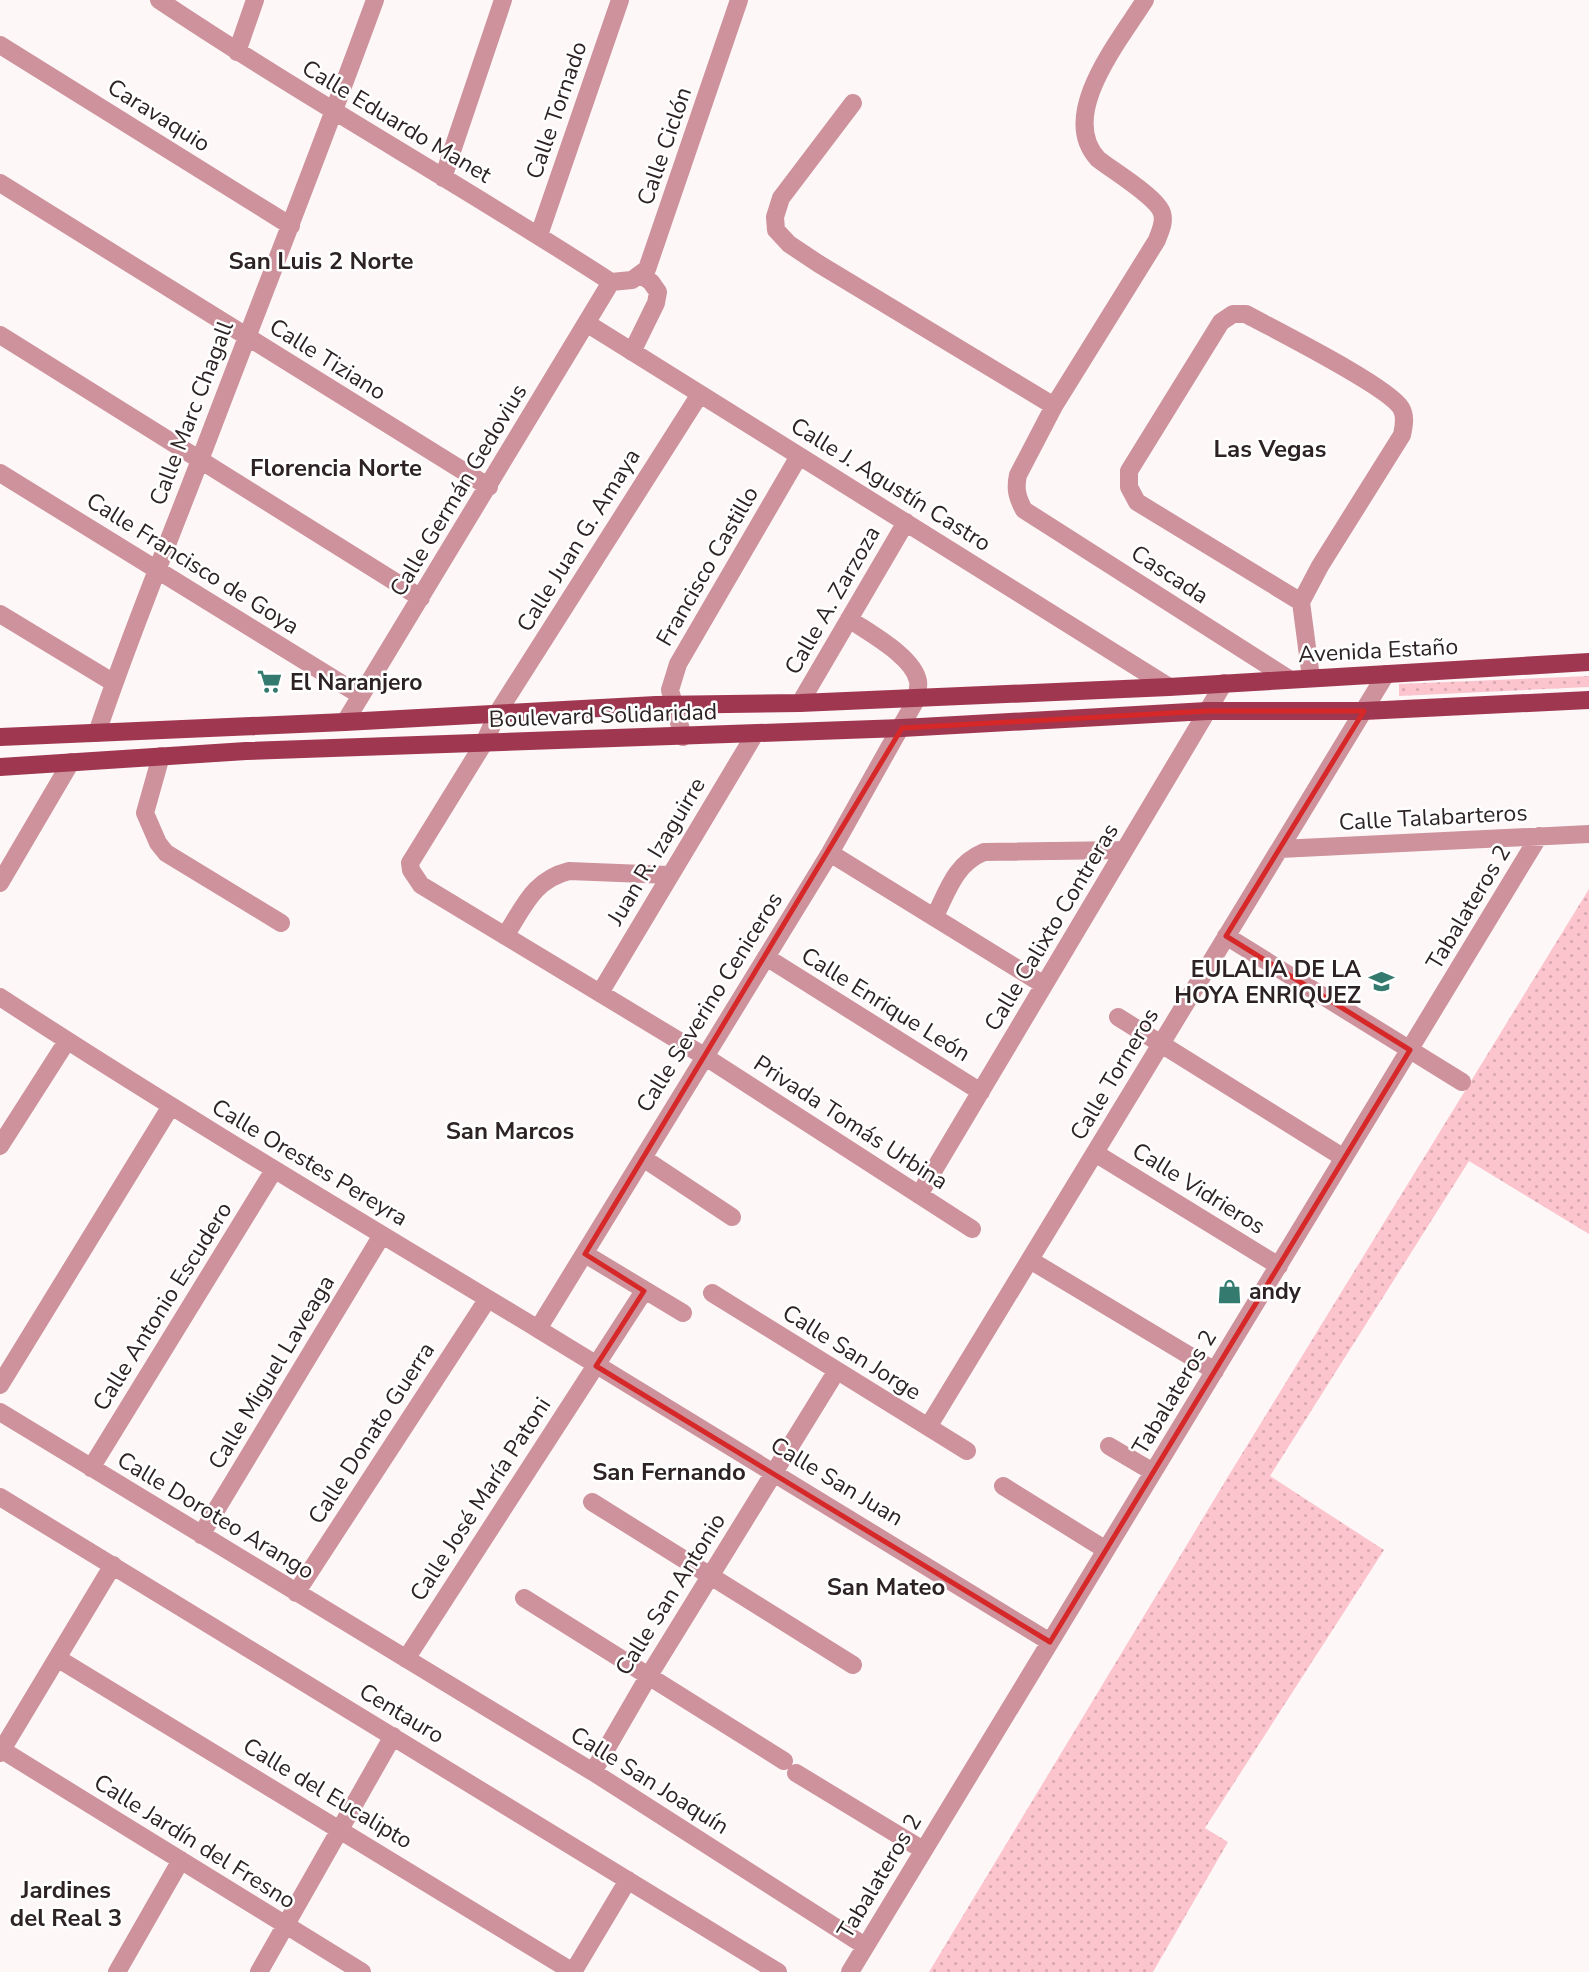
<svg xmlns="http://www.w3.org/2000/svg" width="1589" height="1972" viewBox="0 0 1589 1972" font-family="'Nunito Sans',sans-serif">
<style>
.grass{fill:url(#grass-dots)}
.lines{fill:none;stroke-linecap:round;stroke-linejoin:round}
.minor{stroke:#ce929c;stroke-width:18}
.major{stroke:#9f3751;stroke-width:18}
.marked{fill:none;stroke:#d62828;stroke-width:5;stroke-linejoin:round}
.labels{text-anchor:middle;stroke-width:5;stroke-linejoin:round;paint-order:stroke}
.street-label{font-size:23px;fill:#2d2324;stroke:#fff}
.poi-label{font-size:23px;font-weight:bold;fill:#2d2324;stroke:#fff;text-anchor:start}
.neighbourhood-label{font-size:24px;font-weight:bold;fill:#2d2324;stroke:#fff}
</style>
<defs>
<pattern id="grass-dots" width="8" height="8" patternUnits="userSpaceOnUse" patternTransform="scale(1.75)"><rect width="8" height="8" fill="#fcc4cd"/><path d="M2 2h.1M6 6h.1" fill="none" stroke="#d8a8b0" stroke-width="1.8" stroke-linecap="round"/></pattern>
</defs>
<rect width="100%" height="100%" fill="#fdf7f8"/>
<!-- grass -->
<path class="grass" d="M1589,676V687L1399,696V684Z
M1589,889V1234L1469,1161L1270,1476L1384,1550L1205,1828L1228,1842L1153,1972H929L1229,1475Z"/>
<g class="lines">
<!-- minor -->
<path class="minor" d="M159,0C307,99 462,185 611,282
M1145,0C1120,40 1057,115 1098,159C1113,171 1157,197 1162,213C1165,223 1160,231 1157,240L1054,406L1018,475C1015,489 1017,497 1024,510L1289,679
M0,45L291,226
M237,52L255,0
M853,103L781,198L775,217L776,230L789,244L819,264L1054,406
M443,178L503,0
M0,183L489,487
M539,235L620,0
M611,282L632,280L647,269L739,0
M588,324L1169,687
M0,335L421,598
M632,352L656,303L658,292L651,282L641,275
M700,394L498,712L484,743L410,863L411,870L421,885L704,1056L972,1229
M0,473L360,695
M1301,602L1137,502L1129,487V471L1221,322L1233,314H1246C1275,330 1388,386 1401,408C1406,416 1404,426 1402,435L1320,566L1301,602L1311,678
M0,614L114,683
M800,703L906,522
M345,722L611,282
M97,733C128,640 165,551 200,460C258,307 319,154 375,0
M683,737L670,690L678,664L799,456
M161,756L145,813L158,843L166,853L281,923
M1280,849L1589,834
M830,853L1044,985
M0,883L71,762
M935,916C948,890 955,864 984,852L1124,850
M505,936C524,907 533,880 569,871L669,875
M1226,936L1462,1082
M766,957L981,1092
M600,993L755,734
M0,997C176,1112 358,1220 538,1329C709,1433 880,1537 1050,1642
M1118,1017L1344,1158
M0,1146L67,1041
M1095,1153L1279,1266
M643,1158L732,1217
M919,1195L1224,683
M585,1254L683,1313
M1030,1260L1215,1371
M712,1293L967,1451
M538,1329L830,853L917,698C917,693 919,687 918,681C913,656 869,633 849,619
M0,1385L171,1106
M0,1412L593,1772L865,1946
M928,1427L1386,674
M1109,1446L1153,1472
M91,1468L274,1170
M1003,1486L1106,1550
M0,1497L778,1972
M592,1502L853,1665
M201,1535L382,1235
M296,1593L487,1300
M524,1598L784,1761
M57,1658L573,1972
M406,1659L644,1291
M2,1750L362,1972
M0,1753L113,1565
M593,1772L648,1677L836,1372
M796,1773L923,1850
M117,1972L181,1860
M259,1972L393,1736
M573,1972L628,1880
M850,1972L1539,836"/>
<!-- major -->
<path class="major" d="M0,737L345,722L656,705L800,703L1169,687L1589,662
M0,767L246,751L902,728L1207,711H1364L1589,700"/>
</g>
<!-- marked area -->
<path class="marked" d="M1207,711H1364L1226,936L1410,1050L1050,1642L596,1366L644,1291L585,1254L902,728Z"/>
<!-- icons -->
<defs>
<symbol id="supermarket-bare" viewBox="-9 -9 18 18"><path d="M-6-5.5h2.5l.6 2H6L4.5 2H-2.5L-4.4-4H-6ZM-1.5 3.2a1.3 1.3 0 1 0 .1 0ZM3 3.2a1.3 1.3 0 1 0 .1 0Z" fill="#357a6f" stroke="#fff" stroke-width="2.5" paint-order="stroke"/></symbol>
<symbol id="school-bare" viewBox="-9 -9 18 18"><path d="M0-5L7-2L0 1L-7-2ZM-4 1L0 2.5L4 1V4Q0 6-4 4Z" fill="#357a6f" stroke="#fff" stroke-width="2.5" paint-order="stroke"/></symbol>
<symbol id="shop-bare" viewBox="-9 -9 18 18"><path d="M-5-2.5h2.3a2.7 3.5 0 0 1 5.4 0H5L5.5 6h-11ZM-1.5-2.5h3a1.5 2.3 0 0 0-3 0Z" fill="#357a6f" stroke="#fff" stroke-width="2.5" paint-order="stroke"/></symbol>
</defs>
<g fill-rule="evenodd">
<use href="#supermarket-bare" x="252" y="664" width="35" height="35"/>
<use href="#school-bare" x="1364" y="964" width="35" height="35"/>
<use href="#shop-bare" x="1212" y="1274" width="35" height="35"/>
</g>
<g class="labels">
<!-- street labels -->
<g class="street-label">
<text transform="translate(556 110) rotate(-71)" y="8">Calle Tornado</text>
<text transform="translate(159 115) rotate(32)" y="8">Caravaquio</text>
<text transform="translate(397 121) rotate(31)" y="8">Calle Eduardo Manet</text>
<text transform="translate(664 146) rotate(-71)" y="8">Calle Ciclón</text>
<text transform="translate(328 359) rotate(32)" y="8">Calle Tiziano</text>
<text transform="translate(191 413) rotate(-69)" y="8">Calle Marc Chagall</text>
<text transform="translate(891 484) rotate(32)" y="8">Calle J. Agustín Castro</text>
<text transform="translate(458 490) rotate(-59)" y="8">Calle Germán Gedovius</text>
<text transform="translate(578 540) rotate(-58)" y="8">Calle Juan G. Amaya</text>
<text transform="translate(193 563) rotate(32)" y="8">Calle Francisco de Goya</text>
<text transform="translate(707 566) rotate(-60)" y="8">Francisco Castillo</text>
<text transform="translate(1170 574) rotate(33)" y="8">Cascada</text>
<text transform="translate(832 600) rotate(-60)" y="8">Calle A. Zarzoza</text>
<text transform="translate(1378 650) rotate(-3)" y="8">Avenida Estaño</text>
<text transform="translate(603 715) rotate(-2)" y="8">Boulevard Solidaridad</text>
<text transform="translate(1433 817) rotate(-3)" y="8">Calle Talabarteros</text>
<text transform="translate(656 851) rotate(-59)" y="8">Juan R. Izaguirre</text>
<text transform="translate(1468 907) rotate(-59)" y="8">Tabalateros 2</text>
<text transform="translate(1051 927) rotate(-59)" y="8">Calle Calixto Contreras</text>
<text transform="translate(709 1002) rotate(-58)" y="8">Calle Severino Ceniceros</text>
<text transform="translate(886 1004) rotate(32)" y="8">Calle Enrique León</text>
<text transform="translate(1114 1074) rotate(-59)" y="8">Calle Torneros</text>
<text transform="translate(851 1122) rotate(33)" y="8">Privada Tomás Urbina</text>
<text transform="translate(310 1162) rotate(31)" y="8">Calle Orestes Pereyra</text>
<text transform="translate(1199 1188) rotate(32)" y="8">Calle Vidrieros</text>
<text transform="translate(162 1306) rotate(-58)" y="8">Calle Antonio Escudero</text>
<text transform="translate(852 1352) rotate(32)" y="8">Calle San Jorge</text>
<text transform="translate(271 1372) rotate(-59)" y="8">Calle Miguel Laveaga</text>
<text transform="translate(1174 1392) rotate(-59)" y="8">Tabalateros 2</text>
<text transform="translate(371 1433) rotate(-57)" y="8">Calle Donato Guerra</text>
<text transform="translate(837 1481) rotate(31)" y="8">Calle San Juan</text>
<text transform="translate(480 1499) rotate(-57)" y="8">Calle José María Patoni</text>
<text transform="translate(216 1515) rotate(31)" y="8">Calle Doroteo Arango</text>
<text transform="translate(670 1594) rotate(-58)" y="8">Calle San Antonio</text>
<text transform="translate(402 1713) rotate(31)" y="8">Centauro</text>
<text transform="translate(650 1780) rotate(32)" y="8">Calle San Joaquín</text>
<text transform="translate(328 1793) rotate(31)" y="8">Calle del Eucalipto</text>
<text transform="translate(195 1841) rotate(32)" y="8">Calle Jardín del Fresno</text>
<text transform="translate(879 1876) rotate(-59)" y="8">Tabalateros 2</text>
</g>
<!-- poi labels -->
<g class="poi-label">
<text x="290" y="690">El Naranjero</text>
<text x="1361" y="977" text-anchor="end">EULALIA DE LA<tspan x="1361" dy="26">HOYA ENRIQUEZ</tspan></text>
<text x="1249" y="1299">andy</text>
</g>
<!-- neighbourhood labels -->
<g class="neighbourhood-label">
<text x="321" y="269">San Luis 2 Norte</text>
<text x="1270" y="457">Las Vegas</text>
<text x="336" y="476">Florencia Norte</text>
<text x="510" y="1139">San Marcos</text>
<text x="669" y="1480">San Fernando</text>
<text x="886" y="1595">San Mateo</text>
<text x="66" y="1898">Jardines<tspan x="66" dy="28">del Real 3</tspan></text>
</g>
</g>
</svg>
